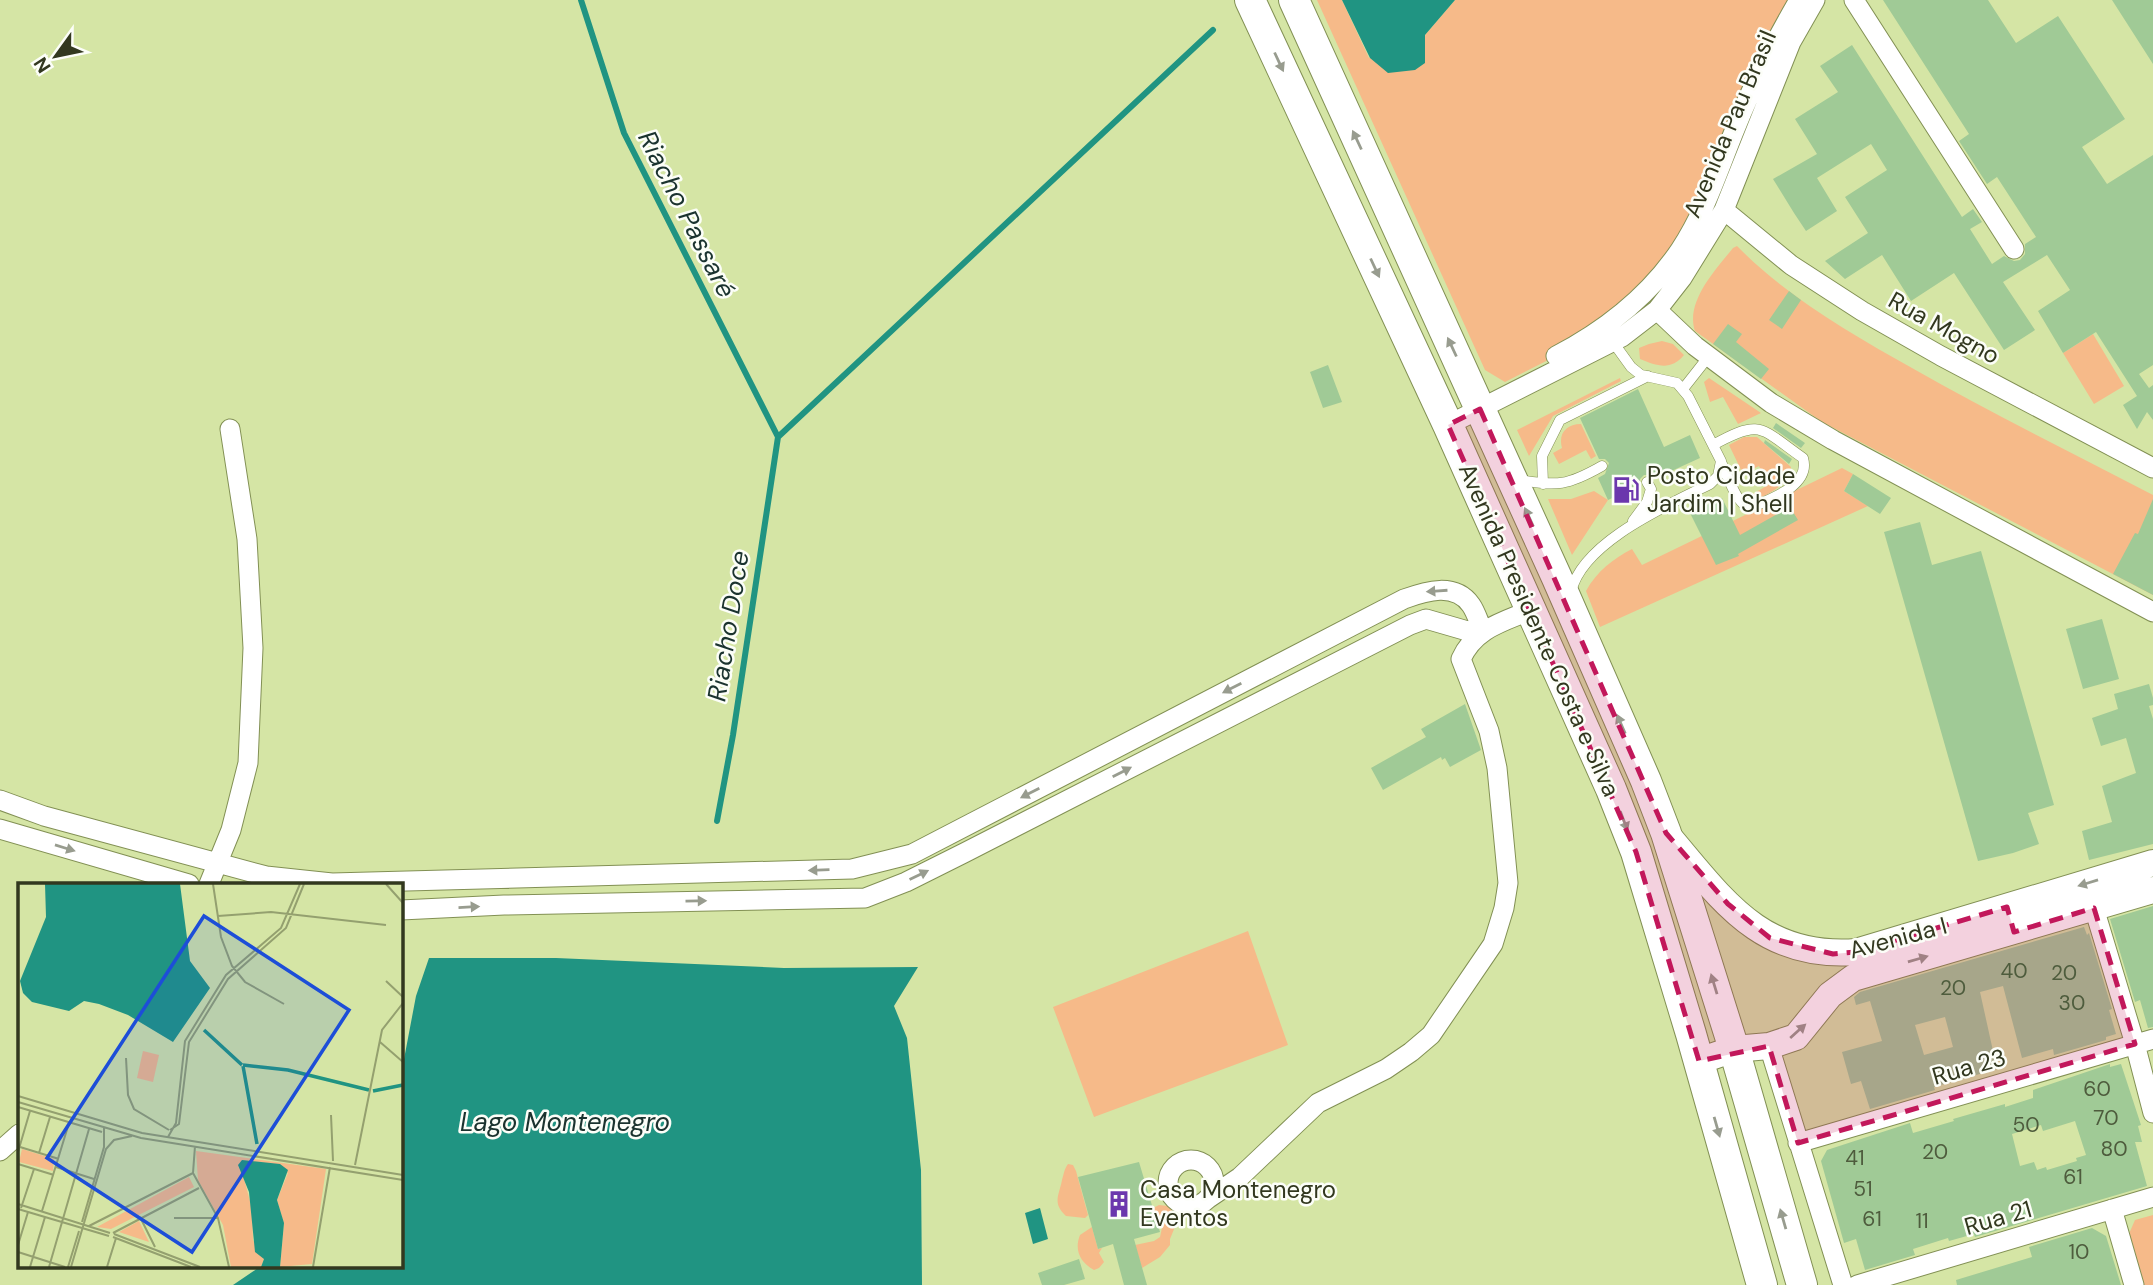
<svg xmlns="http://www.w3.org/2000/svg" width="2153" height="1285" viewBox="0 0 2153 1285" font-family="'DM Sans',sans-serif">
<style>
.green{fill:#f6ba89}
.water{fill:#209482}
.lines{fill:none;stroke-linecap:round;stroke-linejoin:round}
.stream{stroke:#209482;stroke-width:6}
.building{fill:#a0ca96;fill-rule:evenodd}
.lane-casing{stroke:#829054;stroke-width:11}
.street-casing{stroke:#829054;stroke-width:21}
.secondary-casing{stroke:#829054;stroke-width:28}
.primary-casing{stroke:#829054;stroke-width:32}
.lane{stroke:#fff;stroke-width:10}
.street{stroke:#fff;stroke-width:19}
.secondary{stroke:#fff;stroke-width:26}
.primary{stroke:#fff;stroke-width:30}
.oneway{fill:#989c8f}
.marked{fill:#c2185b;fill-opacity:0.2;stroke:#c2185b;stroke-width:5;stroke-dasharray:14 9;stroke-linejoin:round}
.labels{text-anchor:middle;stroke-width:5;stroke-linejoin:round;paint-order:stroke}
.number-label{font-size:21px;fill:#4e5c3d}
.street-label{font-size:24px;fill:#32381f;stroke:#fcfef8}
.poi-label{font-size:24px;fill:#32381f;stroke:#fcfef8;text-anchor:start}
.water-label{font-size:26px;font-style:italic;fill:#1b332f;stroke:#fcfef8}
.inset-river{fill:none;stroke:#209482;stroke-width:3.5}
.inset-road{fill:none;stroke:#94a06f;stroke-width:2}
.view{fill:#1d4ed8;fill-opacity:0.15;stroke:#1d4ed8;stroke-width:3.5}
.inset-edge{fill:none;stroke:#32381f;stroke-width:3.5}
</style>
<rect width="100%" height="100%" fill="#d5e5a5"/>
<!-- green -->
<path class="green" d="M1317,0H1342L1369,58L1425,35L1455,0H1799L1679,251L1578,345L1505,382L1485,370Z
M1737,246C1787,297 1850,333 1912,368C1991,413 2072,453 2153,495V595L1822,422L1695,331C1685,302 1716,269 1733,248Z
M2093,334L2124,386L2094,404L2063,353Z
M1662,341L1673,344L1684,355C1671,371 1657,366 1640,359L1639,348L1649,344Z
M1620,378L1621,381L1553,416L1529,456L1517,430Z
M1709,378L1761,413L1738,424L1723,397L1710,402L1704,382Z
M1581,424L1596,456L1591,459L1586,450L1559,464L1553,453L1562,448C1558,434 1566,424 1581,424Z
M1744,437H1757L1791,467C1790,485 1768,494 1754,501L1751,495L1768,485L1759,466L1743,474L1729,445Z
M1842,468L1853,474L1844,491L1868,506L1600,627L1586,591C1597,571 1613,559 1632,549L1642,565Z
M1594,491L1608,500L1572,555L1548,499H1571Z
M1248,931L1288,1045L1094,1117L1053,1007Z
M1068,1164L1073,1165L1076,1171L1088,1215L1085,1218L1066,1216C1052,1203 1059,1196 1062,1180C1064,1173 1064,1170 1068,1164Z
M1159,1205L1168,1206L1175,1210L1177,1222L1170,1239V1245L1160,1257L1142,1268L1135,1245L1154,1241L1160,1237L1162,1228L1157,1220L1153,1208Z
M2153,1215V1285H2143L2128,1236L2135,1220Z
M1092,1227L1098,1249L1102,1248L1099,1253L1104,1262L1099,1268L1094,1270C1080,1262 1074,1250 1080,1235Z"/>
<!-- water -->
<path class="water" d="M1342,0H1455L1425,35V63L1415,70L1388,73L1370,58Z
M429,958H556L784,968L918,967L894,1006L907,1038L921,1170L922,1285H233L261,1266H401V1075L416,996Z
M1040,1208L1048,1239L1033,1244L1025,1213Z"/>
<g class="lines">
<!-- stream -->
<path class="stream" d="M581,0L624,133L778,437
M778,437L1213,30
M717,821L733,735L778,437"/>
</g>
<!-- building -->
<path class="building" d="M1883,0H1988L2016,43L2058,16L2125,119L2082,147L2107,184L2153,155V365L2139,374L2149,388L2153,385V420L2147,412L2137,429L2123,405L2137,396L2096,332L2063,353L2038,311L2070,290L2047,255L2003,282L2035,330L2004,350L1954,273L1911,301L1882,255L1845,279L1825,261L1868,233L1845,197L1887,170L1871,144L1817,178L1837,211L1806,231L1794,213L1773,179L1817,154L1795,119L1838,92L1820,66L1852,45L1962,217L1973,209L1982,222L1970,229L1992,264L2004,256L2014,261L2020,260L2025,254V244L2036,237L1997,177L1987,184L1959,141L1969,134Z
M2112,0H2153V64Z
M1789,291L1801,300L1782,329L1769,320Z
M1728,324L1742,334L1736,342L1769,369L1761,379L1713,344Z
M1328,365L1342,402L1323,408L1310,372Z
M1638,389L1664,447L1690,435L1700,458L1654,479L1650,475H1644L1640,479V485L1608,500L1598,478L1605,474L1609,463L1605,459H1599L1580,418Z
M1776,423L1805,443L1801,448L1773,428Z
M1765,440L1792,459L1789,464L1764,443Z
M1853,474L1891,498L1880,514L1844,491Z
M1722,498L1740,535L1790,507L1798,520L1738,554L1739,556L1716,565L1690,513Z
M2153,499V595L2113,574L2135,533L2138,534Z
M1920,522L1932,565L1981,551L2054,805L2028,813L2039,844L2013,853L1978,861L1884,532Z
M2102,619L2119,679L2083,689L2066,629Z
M2149,684L2153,698V705L2149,706L2153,719V844L2089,860L2082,831L2112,822L2102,786L2136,773L2126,738L2101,746L2092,718L2118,709L2114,694Z
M1465,704L1481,750L1450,767L1445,758L1442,760L1441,757L1383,790L1371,768L1426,737L1421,729Z
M2153,906V1027L2148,1028L2140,1000L2135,1002L2110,919Z
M2084,927L2087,935L2089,933L2112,1009L2109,1010L2116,1034L2106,1037V1040L2054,1055L2053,1049L2022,1058L2003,986L1980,992L1997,1069L1934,1087L1935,1090L1870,1109L1861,1081L1851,1084L1842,1052L1882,1041L1870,1001L1856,1005L1854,997L1860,992ZM1945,1017L1953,1047L1924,1055L1915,1025Z
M2110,1064V1067L2121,1064L2141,1125L2138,1126L2142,1142H2135L2147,1186L1975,1237L1974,1234L1949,1241L1948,1238L1913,1249L1915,1255L1865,1270L1856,1239L1844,1243L1821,1161L1827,1150L1910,1123L1913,1133L1954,1121L1953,1119L2005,1104V1107L2033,1098V1090ZM2075,1121L2086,1155L2076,1158L2077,1161L2047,1170L2046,1167L2037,1170L2034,1162L2020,1166L2012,1134L2041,1125L2043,1131Z
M1139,1162L1160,1232L1134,1239L1147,1285H1124L1113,1244L1098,1249L1078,1177Z
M2092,1228L2106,1236L2121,1285H1957L1956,1280L2032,1257L2029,1247Z
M1079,1259L1085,1279L1064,1285H1042L1038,1273Z"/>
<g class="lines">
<defs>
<path id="lane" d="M1683,389L1709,356
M1713,445C1762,418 1760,428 1803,458C1811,486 1770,499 1750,508C1735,503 1728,475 1721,462
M1519,480C1558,486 1567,486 1602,466
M1543,484L1542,456L1560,420L1648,376
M1633,521L1647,502L1651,489L1647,482
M1571,592C1582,542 1668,505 1710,484L1718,476L1721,461L1688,396L1677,383L1641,375L1631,367L1613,342"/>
<path id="street" d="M1854,0L2014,249
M1724,210L1791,265L1862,311L1941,356L2153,468
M1657,310L1695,346L1771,403L1833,440L2153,612
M1556,356C1604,331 1649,296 1680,250C1704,214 1717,174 1733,134C1751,88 1774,43 1799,0
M1448,425L1622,337L1657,310L1682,278L1724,210L1791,42L1815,0
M0,800L44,816L266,876L332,883L852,869L912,854L1404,599C1426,591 1455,582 1471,605C1476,612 1479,623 1483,631
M0,829L189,884
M209,884L231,830L248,763L253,648L247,539L230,429
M2094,908L2135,1044L2153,1113
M401,910L504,905L865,898L906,882L964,853L1410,625L1426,619L1471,632L1483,631
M1769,1046L1843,1285
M1798,1143L2153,1039
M0,1151L19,1134
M1168 1183a23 23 0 1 1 46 0a23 23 0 1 1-46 0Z
M1206,1200L1240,1177L1318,1103L1386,1069L1411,1052L1431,1035L1493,944L1504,908L1508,883L1497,768L1489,731L1461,659C1475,628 1503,622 1531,610
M2112,1209L2134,1285
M1857,1285L2153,1197"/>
<path id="secondary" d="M1669,837C1724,902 1762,959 1856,952L2153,863
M1699,1061L1734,1049L1769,1046L1796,1037L1830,995L1853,978L2153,890"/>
<path id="primary" d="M1250,0L1448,425L1611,789L1636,852L1691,1034L1762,1285
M1294,0L1557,578L1646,781L1666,833L1734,1049L1802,1285"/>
</defs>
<!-- lane casing -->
<use href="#lane" class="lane-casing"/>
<!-- street casing -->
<use href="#street" class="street-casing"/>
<!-- secondary casing -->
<use href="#secondary" class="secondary-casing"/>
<!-- primary casing -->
<use href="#primary" class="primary-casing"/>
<!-- lane -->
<use href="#lane" class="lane"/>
<!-- street -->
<use href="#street" class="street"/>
<!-- secondary -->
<use href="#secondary" class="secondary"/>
<!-- primary -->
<use href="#primary" class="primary"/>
</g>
<!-- one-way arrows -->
<defs><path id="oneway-solid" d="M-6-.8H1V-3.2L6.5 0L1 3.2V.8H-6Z" transform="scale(1.75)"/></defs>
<g class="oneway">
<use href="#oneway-solid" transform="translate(1279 62) rotate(65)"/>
<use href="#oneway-solid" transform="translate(1357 140) rotate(-115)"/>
<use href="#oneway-solid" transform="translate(1375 268) rotate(65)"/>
<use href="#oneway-solid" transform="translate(1452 347) rotate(-115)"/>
<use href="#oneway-solid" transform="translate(1529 517) rotate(-115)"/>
<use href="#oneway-solid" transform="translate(1437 591) rotate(176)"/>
<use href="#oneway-solid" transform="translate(1232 688) rotate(153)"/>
<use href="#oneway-solid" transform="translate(1621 724) rotate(-114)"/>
<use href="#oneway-solid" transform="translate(1122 772) rotate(-27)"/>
<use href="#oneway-solid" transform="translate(1030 793) rotate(153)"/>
<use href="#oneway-solid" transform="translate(1624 821) rotate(69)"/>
<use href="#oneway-solid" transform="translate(65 848) rotate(17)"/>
<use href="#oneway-solid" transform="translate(819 870) rotate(178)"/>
<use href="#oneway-solid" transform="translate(919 875) rotate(-26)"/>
<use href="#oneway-solid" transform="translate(2088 883) rotate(163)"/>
<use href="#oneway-solid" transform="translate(696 901) rotate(-1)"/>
<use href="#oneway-solid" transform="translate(469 907) rotate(-3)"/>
<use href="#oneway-solid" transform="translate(1918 959) rotate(-16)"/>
<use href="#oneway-solid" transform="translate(1714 984) rotate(-107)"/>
<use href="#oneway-solid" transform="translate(1798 1031) rotate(-42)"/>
<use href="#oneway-solid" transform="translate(1717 1127) rotate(74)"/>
<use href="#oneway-solid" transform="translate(1783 1219) rotate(-106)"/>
</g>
<!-- marked area -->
<path class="marked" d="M1480,409L1666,833L1728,904L1770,938L1833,954L1856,952L2007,907L2014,932L2094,908L2135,1044L1798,1143L1769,1046L1699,1061L1636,852L1448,425Z"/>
<!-- icons -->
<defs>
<symbol id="fuel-bare" viewBox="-9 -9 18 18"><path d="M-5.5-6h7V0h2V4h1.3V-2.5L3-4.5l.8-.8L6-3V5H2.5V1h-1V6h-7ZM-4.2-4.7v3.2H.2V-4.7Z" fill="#6b37ad" stroke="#fcfef8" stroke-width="2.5" paint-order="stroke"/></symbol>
<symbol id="building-bare" viewBox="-9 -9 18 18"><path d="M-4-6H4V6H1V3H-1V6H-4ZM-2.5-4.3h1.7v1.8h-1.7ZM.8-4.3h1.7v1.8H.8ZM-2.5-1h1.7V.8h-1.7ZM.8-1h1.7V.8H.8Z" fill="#6b37ad" stroke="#fcfef8" stroke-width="2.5" paint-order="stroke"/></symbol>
</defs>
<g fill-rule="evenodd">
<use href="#fuel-bare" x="1607" y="471" width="38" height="38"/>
<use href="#building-bare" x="1100" y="1185" width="38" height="38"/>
</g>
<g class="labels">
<!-- number labels -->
<g class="number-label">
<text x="2014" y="978">40</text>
<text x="2064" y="980">20</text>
<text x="1953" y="995">20</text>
<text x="2072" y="1010">30</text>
<text x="2097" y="1096">60</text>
<text x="2106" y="1125">70</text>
<text x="2026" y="1132">50</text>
<text x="2114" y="1156">80</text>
<text x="1935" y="1159">20</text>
<text x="1855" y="1165">41</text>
<text x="2073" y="1184">61</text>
<text x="1863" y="1196">51</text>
<text x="1872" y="1226">61</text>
<text x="1922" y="1228">11</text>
<text x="2079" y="1259">10</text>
</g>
<!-- street labels -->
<g class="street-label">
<text transform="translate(1730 124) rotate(-67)" y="8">Avenida Pau Brasil</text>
<text transform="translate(1944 328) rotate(29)" y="8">Rua Mogno</text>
<text transform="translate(1539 630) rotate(66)" y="8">Avenida Presidente Costa e Silva</text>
<text transform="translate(1898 938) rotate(-15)" y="8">Avenida I</text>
<text transform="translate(1969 1067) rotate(-16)" y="8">Rua 23</text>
<text transform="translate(1998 1218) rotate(-16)" y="8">Rua 21</text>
</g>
<!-- poi labels -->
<g class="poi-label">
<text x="1647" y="484">Posto Cidade<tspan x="1647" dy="28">Jardim | Shell</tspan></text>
<text x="1140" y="1198">Casa Montenegro<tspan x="1140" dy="28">Eventos</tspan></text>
</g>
<!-- water labels -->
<g class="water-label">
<text transform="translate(687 214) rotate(63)" y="9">Riacho Passaré</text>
<text transform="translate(728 626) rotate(-81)" y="9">Riacho Doce</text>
<text x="565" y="1131">Lago Montenegro</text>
</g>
</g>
<!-- overview -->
<g transform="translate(18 883)">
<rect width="385" height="385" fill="#d5e5a5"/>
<path d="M125,168L141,172L135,199L119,195ZM4,266L36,276L35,288L1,279ZM178,268L308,286L294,381L262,384L266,341L259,317L270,290L223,284L234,326L235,357L246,376L243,384H213L205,342L180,297ZM171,294L176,304L93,346L79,344ZM121,338L131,359L101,349Z" fill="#f6ba89"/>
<path d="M27,1H162L172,78L192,105L155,159L110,132L81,121L66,118L51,128L14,119L5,110L2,98L28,34ZM224,277L262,281L270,287L259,317L266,340L262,384H243L246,376L237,369L231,309L220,282Z" fill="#209482"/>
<path class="inset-river" d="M186,147L224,182M225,182L270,187L351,207M225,183L239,261M355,208L385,202"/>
<path class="inset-road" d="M195,1L203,54L214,83L227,99L266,121M368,1L385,20M200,33L253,29L368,42M368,98L385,114M362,159L385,179M108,175L110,212L116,226L151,247M0,213L124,250L385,292M0,219L123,255L385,297M0,224L84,249M313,232L315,278M152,247L161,241L171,159L210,96L268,45L286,1M150,254L158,240L167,158L208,92L263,45L282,1M177,263L175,290L200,335L211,384M2,264L41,276M0,269L12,228M21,270L32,234M0,281L36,292M337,282L364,147L385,120M38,284L76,296M0,321L92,350M3,325L16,286M0,326L91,353M24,328L51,240M122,334L137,364M156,335H200M64,339L86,264V244M71,343L175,290M95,350L181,305M96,351L182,384M95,354L173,384M0,362L10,329M0,369L47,384M12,384L27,334M31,384L71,246M50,384L61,348M53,384L88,266L96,257L114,253M89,384L98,355M295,384L312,284"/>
<path class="view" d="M186,33L331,127L174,369L29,275Z"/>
<rect width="385" height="385" class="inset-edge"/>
</g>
<!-- north arrow -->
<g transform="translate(56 56) rotate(237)" stroke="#fcfef8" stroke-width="5" paint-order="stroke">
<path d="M0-5L12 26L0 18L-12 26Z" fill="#32381f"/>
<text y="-10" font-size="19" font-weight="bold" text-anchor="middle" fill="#32381f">N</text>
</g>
</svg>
